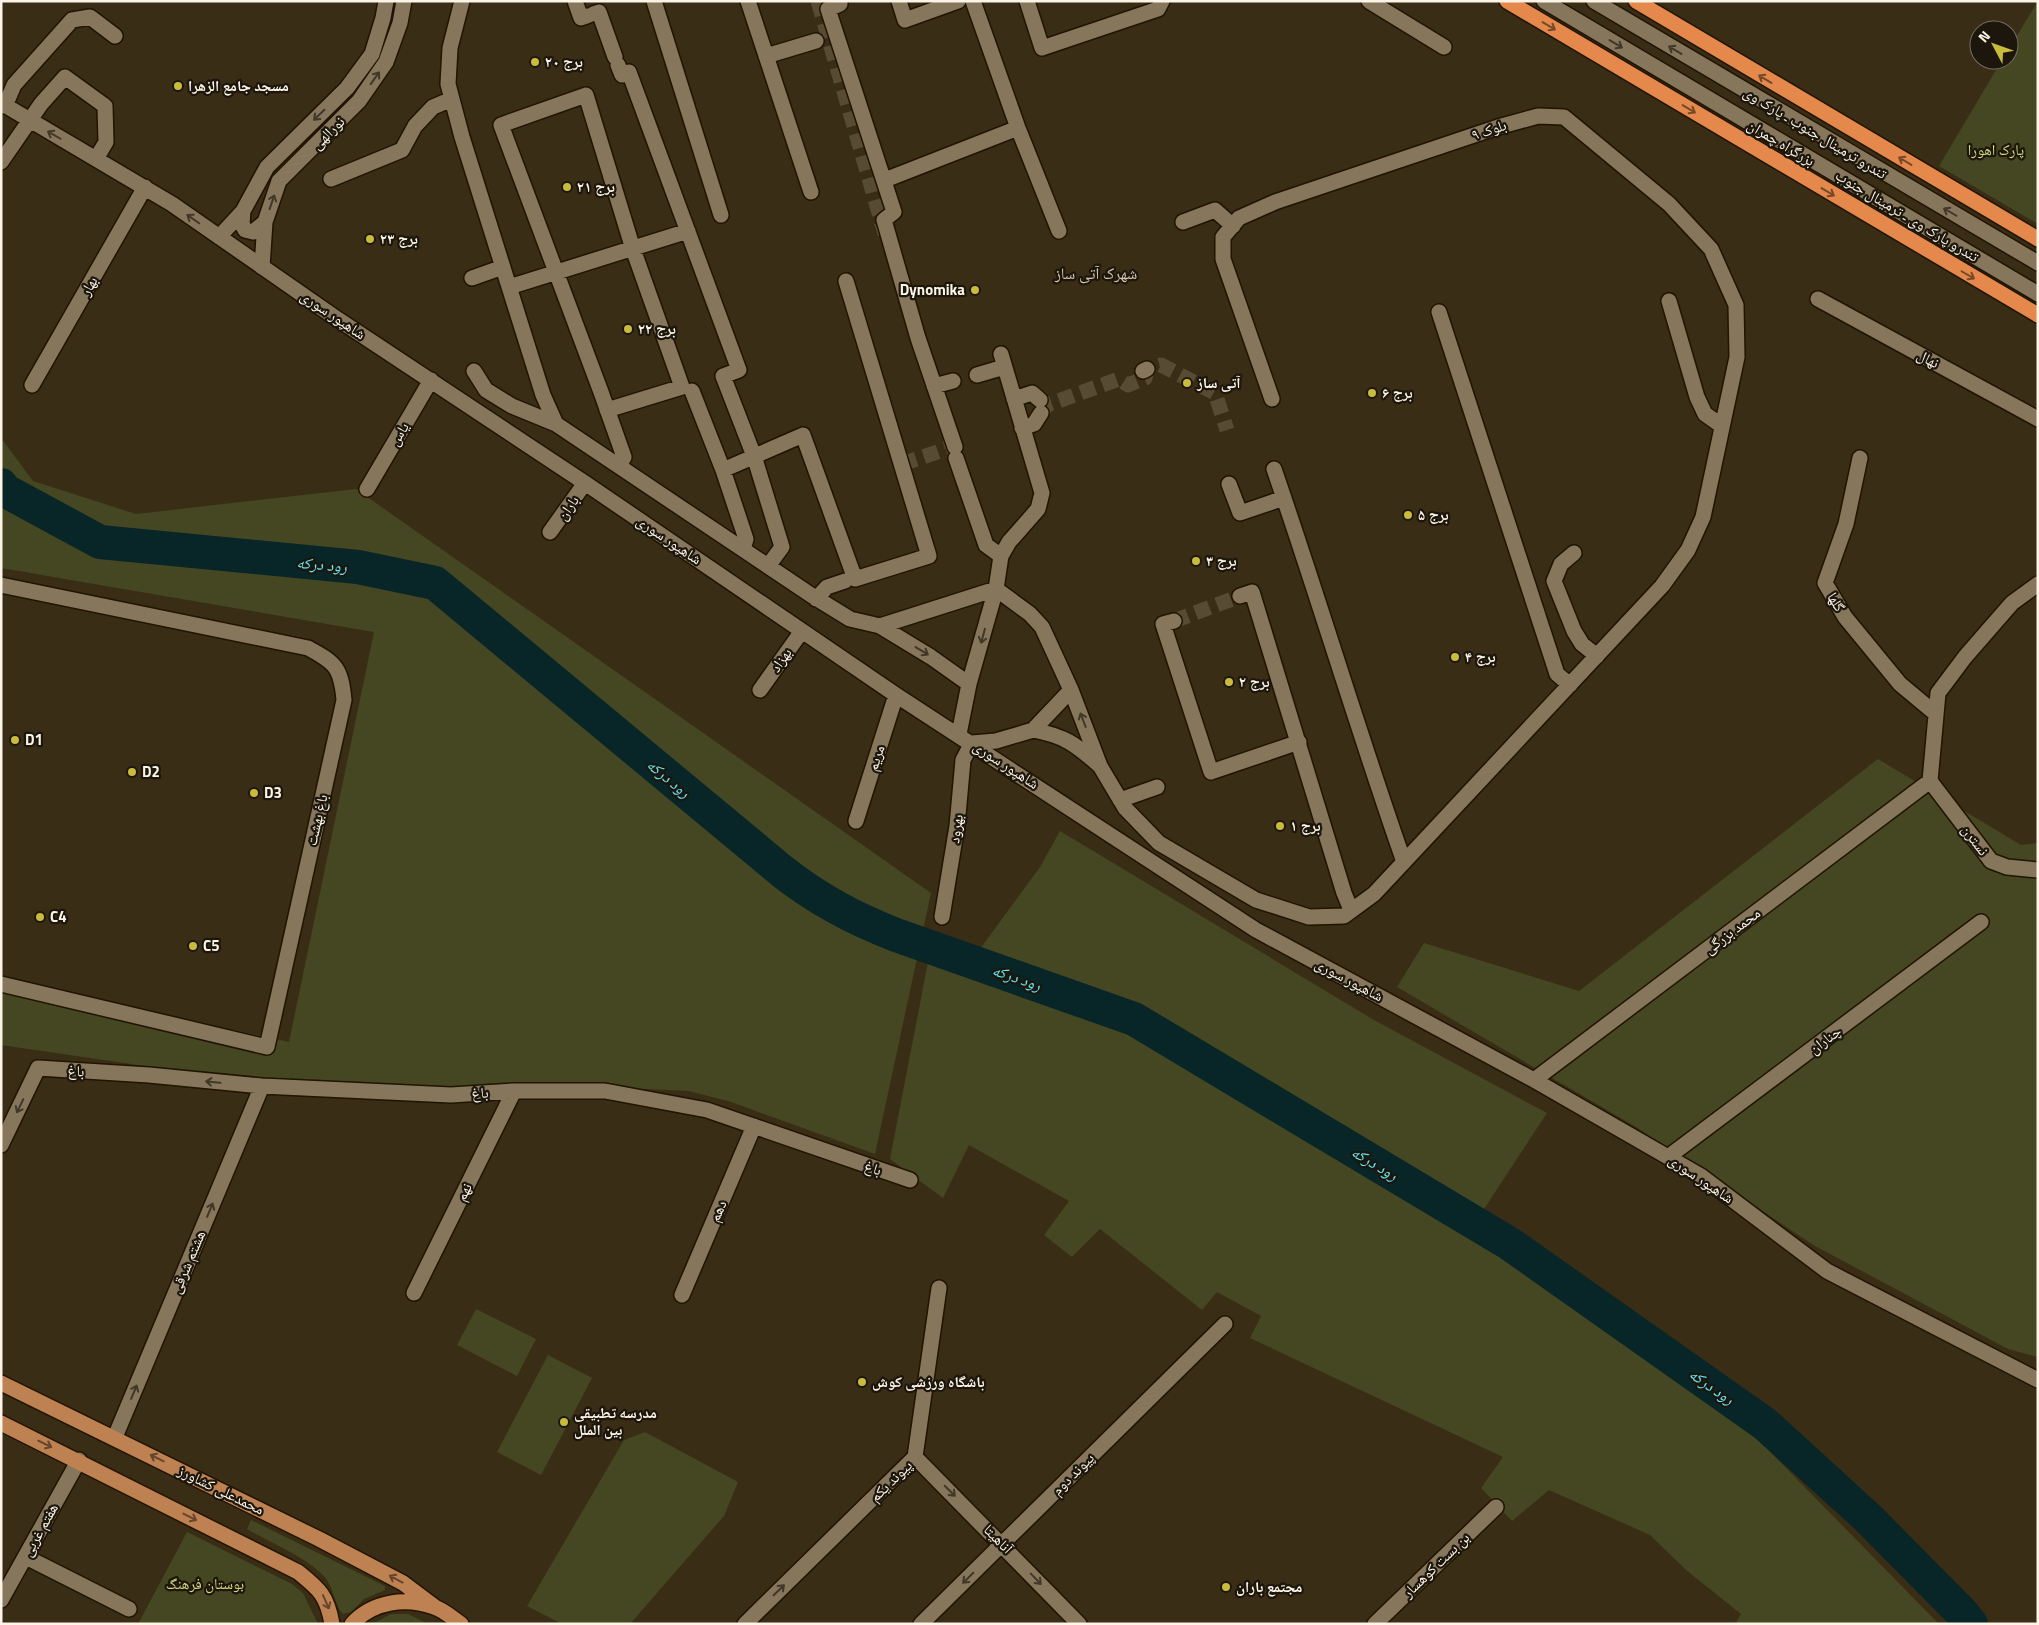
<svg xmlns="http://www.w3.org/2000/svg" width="2039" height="1625" viewBox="0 0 2039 1625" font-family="'Titillium Web','Noto Naskh Arabic',sans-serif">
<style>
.green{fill:#444721}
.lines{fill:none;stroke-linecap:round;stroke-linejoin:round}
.river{stroke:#082528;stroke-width:34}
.minor-tunnel{stroke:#574b34;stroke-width:15;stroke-dasharray:15 8;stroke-linecap:butt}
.minor-casing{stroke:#211400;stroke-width:18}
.major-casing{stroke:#211400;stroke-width:18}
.highway-casing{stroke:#211400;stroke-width:18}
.minor{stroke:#85765c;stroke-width:15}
.major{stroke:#be8152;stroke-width:15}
.highway{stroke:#e4884c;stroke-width:15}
.oneway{stroke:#764929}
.oneway2{stroke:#413828}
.oneway3{stroke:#65462c}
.poi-dot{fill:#c9bb3b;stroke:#1c160c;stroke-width:2}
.labels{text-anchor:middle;stroke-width:4.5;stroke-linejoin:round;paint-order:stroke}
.poi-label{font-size:15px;font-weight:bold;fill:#fcf4e6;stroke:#1c160c;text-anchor:start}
.street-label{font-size:15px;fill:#fcf4e6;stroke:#1c160c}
.park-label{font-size:15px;fill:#d3db7f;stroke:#1c160c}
.neighbourhood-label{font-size:16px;fill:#d5c5a9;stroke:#1c160c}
.water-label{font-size:16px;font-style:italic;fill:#62e5f5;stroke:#1c160c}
</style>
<rect width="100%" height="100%" fill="#3a2d15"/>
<!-- green -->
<path class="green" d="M2038,1V224L1939,166L2002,60H2009V49Z
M1,438L33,481L136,514L356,489L931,893L875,1154L731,1102L689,1091L603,1087L468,1089L241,1080L1,1045V979L289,1042L374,632L1,568Z
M1878,759L2021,845L2038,843V1357L2008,1349L1815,1246L1636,1127L1397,987L1424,943L1579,991Z
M1060,831L1374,1020L1547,1113L1484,1209L1471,1236L1733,1414L1939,1624H1735L1741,1614L1686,1570L1650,1535L1549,1490L1512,1521L1481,1488L1503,1457L1250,1338L1261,1316L1217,1292L1202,1310L1100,1229L1072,1257L1044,1235L1069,1201L969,1145L943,1198L890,1159L933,936L980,949L1040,867Z
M476,1309L536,1339L517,1376L457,1345Z
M548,1355L592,1378L541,1475L497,1452Z
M645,1432L738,1482L724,1516L630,1624H562L527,1606L624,1440Z
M251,1520L385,1586V1590L364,1599L351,1612L343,1614C334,1604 334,1587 324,1576C303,1555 272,1544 247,1529Z
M187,1532L292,1584L303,1593L318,1624H138Z
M391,1614H408L428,1624H372Z"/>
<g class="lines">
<!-- river -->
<path class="river" d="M1,485L4,490L100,542L358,567L435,583L783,872C819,900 853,918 896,935L1134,1019L1510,1244L1765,1424L1868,1518L1963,1614L1971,1624"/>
<!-- minor-tunnel -->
<path class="minor-tunnel" d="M818,1L885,234
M1041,413L1047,405L1119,379L1128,385L1145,378L1147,369L1161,365L1215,393L1227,430
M902,464L952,447L948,432
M1174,621L1240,596"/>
<defs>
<path id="minor" d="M462,1L450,48L448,84L462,137L543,395L556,424L811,595L850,619L880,626L996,589
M575,1L581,18L587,16
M654,1L721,215
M748,1L811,192
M899,1L905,20L958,1
M973,1L1018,128L1059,231
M1027,1L1042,48L1158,9L1162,1
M1369,1L1444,47
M1544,1L2038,294
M1594,1L2038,263
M840,4L828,9L894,212L884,220L918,338L955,447
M593,14L599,12L615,57
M766,56L816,41
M618,65L622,75L629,72L739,370L723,376L754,456L782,547L768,566
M1,103L172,204L333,316L585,483L896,695L1256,930L1534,1080L1701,1176L1827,1271L2038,1380
M5,106L14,85L72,20L90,17L115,36
M1,162L41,104L65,77L105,106L106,142L96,159
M890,178L1018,128
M331,179L402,150L415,126L433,107L452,99
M243,211L242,224L245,230L253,232L265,222
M1183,222L1215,210L1233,226
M219,237L243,211L267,167L347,88L372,54L383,18L386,1
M262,267L265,222L279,181L359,101L386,62L400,23L404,1
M472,278L503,267
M509,287L688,231
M1818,299L2038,419
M1669,301L1697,397L1705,414L1722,426
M1439,312L1557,674L1570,685
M474,371L486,390L512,406L556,424
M1143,371L1147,369
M977,375L1004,367
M32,385L145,187
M934,386L953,381
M692,391L723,470L746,539L743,549
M1014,399L1032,393L1040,400
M607,410L682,387L633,249L586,95L501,125L601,392L624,457L619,466
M1022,428L1034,424L1041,413
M956,458L986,545L1001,556
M1860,458L1846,524L1825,583L1845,617L1900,684L1936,714
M1274,469C1319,599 1358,731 1404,862
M723,470L803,435L855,579L929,556L846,281
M1229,484L1240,513L1284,498
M367,489L431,380
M550,532L585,483
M1574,553L1561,564L1554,581L1574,631L1582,644L1597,656
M1,585L308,648C336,663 341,668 344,700L267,1047L1,984
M996,589L1030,614L1042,627L1071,690L1100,766L1125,808L1159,843L1256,900L1309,917L1344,916L1374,894L1662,586L1688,550L1703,517L1737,357L1736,305L1711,249L1669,204L1564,117L1538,116L1498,127L1275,202L1239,218L1223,237V259L1272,399
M1240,596L1252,592L1344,893L1351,910
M816,599L827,587L845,581
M1174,621L1163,624L1211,772L1299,742
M880,626L931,657L969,684
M760,690L802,631
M1033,730C1065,736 1075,744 1099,765
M959,734L969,684L996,589L1001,556L1009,542L1038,509L1042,493L1001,354
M1930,781L1938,693L1965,657L2012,603L2038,584
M1930,781L1991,861L2007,867L2038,870
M1120,800L1157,787
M856,821L896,695
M942,917L957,826L963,760L972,743L996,741L1033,730L1071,690
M1534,1080L1930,781
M1,1145L38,1068L149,1075L262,1086L451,1095L514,1091H605L707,1110L910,1180
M1668,1157L1981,922
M414,1293L514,1091
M682,1295L754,1126
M115,1437L262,1086
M915,1457L1079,1624
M26,1557L129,1609
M1,1600L79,1460
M745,1624L915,1457L939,1288
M921,1624L1225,1324
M1375,1624L1496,1507"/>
<path id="major" d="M1,1383L319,1539L403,1583L435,1607
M1,1423L298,1572C319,1589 327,1595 332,1624
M352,1624C373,1601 406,1597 434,1607C444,1610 452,1618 461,1624"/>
<path id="highway" d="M1507,1L2038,315
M1636,1L2038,239"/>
</defs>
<!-- minor casing -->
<use href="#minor" class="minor-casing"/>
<!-- major casing -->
<use href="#major" class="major-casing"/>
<!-- highway casing -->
<use href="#highway" class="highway-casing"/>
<!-- minor -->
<use href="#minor" class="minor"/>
<!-- major -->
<use href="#major" class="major"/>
<!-- highway -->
<use href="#highway" class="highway"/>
</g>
<!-- one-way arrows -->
<defs><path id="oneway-shaft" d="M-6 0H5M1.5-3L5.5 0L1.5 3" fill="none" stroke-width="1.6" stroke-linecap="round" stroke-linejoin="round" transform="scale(1.25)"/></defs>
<g class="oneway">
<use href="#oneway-shaft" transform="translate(1549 26) rotate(31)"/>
<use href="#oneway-shaft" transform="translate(1765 79) rotate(-149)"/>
<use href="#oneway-shaft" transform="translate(1689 109) rotate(31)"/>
<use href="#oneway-shaft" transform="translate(1905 161) rotate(-149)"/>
<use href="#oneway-shaft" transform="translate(1828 192) rotate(31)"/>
<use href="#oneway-shaft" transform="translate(1968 275) rotate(30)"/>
</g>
<g class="oneway2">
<use href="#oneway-shaft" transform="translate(1616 44) rotate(31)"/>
<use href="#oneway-shaft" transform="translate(1675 50) rotate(-149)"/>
<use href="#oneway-shaft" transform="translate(375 78) rotate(-55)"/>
<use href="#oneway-shaft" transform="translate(319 115) rotate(136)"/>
<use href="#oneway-shaft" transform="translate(54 135) rotate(-150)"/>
<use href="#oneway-shaft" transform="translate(272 202) rotate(-71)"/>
<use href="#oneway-shaft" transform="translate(1950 212) rotate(-150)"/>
<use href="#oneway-shaft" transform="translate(193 219) rotate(-145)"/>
<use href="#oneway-shaft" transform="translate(983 636) rotate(105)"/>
<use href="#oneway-shaft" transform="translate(922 651) rotate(31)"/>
<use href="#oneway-shaft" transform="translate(1083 720) rotate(-111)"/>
<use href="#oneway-shaft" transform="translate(213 1082) rotate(-175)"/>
<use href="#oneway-shaft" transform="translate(20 1106) rotate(116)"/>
<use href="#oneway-shaft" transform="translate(210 1210) rotate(-67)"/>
<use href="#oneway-shaft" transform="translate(134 1392) rotate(-67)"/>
<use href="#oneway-shaft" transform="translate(950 1491) rotate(45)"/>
<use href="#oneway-shaft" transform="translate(968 1578) rotate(135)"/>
<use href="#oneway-shaft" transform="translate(1036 1579) rotate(46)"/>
<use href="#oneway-shaft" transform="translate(779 1590) rotate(-44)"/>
</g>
<g class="oneway3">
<use href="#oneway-shaft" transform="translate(45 1444) rotate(26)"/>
<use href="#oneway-shaft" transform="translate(157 1458) rotate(-154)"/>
<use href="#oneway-shaft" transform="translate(190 1517) rotate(27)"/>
<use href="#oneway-shaft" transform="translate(396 1579) rotate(-152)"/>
<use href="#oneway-shaft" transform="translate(326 1602) rotate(66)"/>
</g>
<!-- markers -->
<g class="poi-dot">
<circle cx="535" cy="62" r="5"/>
<circle cx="178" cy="86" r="5"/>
<circle cx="567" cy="187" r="5"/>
<circle cx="370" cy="239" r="5"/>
<circle cx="975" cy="290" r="5"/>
<circle cx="628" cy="329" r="5"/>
<circle cx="1187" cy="383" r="5"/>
<circle cx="1372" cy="393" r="5"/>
<circle cx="1408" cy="515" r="5"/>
<circle cx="1196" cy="561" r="5"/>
<circle cx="1455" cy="657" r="5"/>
<circle cx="1229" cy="682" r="5"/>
<circle cx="15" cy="740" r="5"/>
<circle cx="132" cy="772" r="5"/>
<circle cx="254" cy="793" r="5"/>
<circle cx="1280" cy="826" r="5"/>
<circle cx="40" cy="917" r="5"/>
<circle cx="193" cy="946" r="5"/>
<circle cx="862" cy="1382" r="5"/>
<circle cx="564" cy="1422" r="5"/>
<circle cx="1226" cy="1587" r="5"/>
</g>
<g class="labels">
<!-- poi labels -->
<g class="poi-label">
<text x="545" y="67">برج ۲۰</text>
<text x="188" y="91">مسجد جامع الزهرا</text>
<text x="577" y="192">برج ۲۱</text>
<text x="380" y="244">برج ۲۳</text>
<text x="965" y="295" text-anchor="end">Dynomika</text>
<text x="638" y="334">برج ۲۲</text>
<text x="1197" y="388">آتی ساز</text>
<text x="1382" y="398">برج ۶</text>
<text x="1418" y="520">برج ۵</text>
<text x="1206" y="566">برج ۳</text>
<text x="1465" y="662">برج ۴</text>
<text x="1239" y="687">برج ۲</text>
<text x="25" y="745">D1</text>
<text x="142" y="777">D2</text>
<text x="264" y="798">D3</text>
<text x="1290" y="831">برج ۱</text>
<text x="50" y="922">C4</text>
<text x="203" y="951">C5</text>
<text x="872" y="1387">باشگاه ورزشی کوش</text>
<text x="574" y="1418">مدرسه تطبیقی<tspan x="574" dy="17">بین الملل</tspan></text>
<text x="1236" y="1592">مجتمع باران</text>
</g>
<!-- street labels -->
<g class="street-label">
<text transform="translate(1489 130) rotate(-18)" y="5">بلوک ۹</text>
<text transform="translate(328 133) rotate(-45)" y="5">نورالهی</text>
<text transform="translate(1815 133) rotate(31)" y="5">تندرو ترمینال جنوب ـ پارک وی</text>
<text transform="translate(1781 143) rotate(31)" y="5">بزرگراه چمران</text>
<text transform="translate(1907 216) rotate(31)" y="5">تندرو پارک وی ـ ترمینال جنوب</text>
<text transform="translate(89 286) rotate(-60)" y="5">بهار</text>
<text transform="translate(333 315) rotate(34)" y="5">شاهپور سوری</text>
<text transform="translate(1928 359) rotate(28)" y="5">نهال</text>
<text transform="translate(399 434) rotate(-59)" y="5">یاس</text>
<text transform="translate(568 508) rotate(-55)" y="5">باران</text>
<text transform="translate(669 540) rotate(34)" y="5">شاهپور سوری</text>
<text transform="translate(1836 602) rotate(59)" y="5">گلها</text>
<text transform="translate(781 660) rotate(-55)" y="5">بهزاد</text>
<text transform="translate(876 758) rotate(-72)" y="5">مریم</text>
<text transform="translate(1006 765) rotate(33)" y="5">شاهپور سوری</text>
<text transform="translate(317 820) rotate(-77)" y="5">باغ بهشت</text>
<text transform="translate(956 829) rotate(-82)" y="5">بهرود</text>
<text transform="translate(1975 840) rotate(53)" y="5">نسترن</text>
<text transform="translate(1732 931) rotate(-37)" y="5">محمد بزرگی</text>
<text transform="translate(1349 980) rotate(28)" y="5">شاهپور سوری</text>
<text transform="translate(1825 1040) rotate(-37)" y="5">چناران</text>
<text transform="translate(76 1071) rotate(3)" y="5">باغ</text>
<text transform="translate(480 1093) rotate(-3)" y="5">باغ</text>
<text transform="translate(873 1168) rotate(19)" y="5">باغ</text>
<text transform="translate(1701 1179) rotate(34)" y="5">شاهپور سوری</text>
<text transform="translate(464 1192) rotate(-64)" y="5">نهم</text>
<text transform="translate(718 1211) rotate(-67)" y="5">دهم</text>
<text transform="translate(188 1262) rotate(-67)" y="5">هشتم شرقی</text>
<text transform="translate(1073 1474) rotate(-45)" y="5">پیوند دوم</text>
<text transform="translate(891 1481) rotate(-44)" y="5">پیوند یکم</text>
<text transform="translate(221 1490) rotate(26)" y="5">محمدعلی کشاورز</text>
<text transform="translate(40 1530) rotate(-61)" y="5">هفتم غربی</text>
<text transform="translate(998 1539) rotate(46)" y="5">آناهیتا</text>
<text transform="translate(1436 1565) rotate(-44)" y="5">بن بست کوهسار</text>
</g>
<!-- park labels -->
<g class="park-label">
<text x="1996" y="155">پارک اهورا</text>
<text x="205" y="1589">بوستان فرهنگ</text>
</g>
<!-- neighbourhood labels -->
<g class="neighbourhood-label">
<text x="1096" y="279">شهرک آتی ساز</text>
</g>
<!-- water labels -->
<g class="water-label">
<text transform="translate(322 564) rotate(5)" y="6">رود درکه</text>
<text transform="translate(669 778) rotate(40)" y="6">رود درکه</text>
<text transform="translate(1017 977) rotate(19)" y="6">رود درکه</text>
<text transform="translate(1375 1163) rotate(31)" y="6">رود درکه</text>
<text transform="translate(1712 1386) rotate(35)" y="6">رود درکه</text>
</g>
</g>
<!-- border -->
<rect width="2039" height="1625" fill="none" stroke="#fcf4e6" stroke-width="5"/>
<!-- north arrow -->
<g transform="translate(1994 45) rotate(311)"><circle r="24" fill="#1c160c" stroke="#766f63"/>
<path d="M0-4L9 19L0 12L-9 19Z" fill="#c9bb3b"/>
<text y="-8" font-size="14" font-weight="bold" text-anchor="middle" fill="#fcf4e6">N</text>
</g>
</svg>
